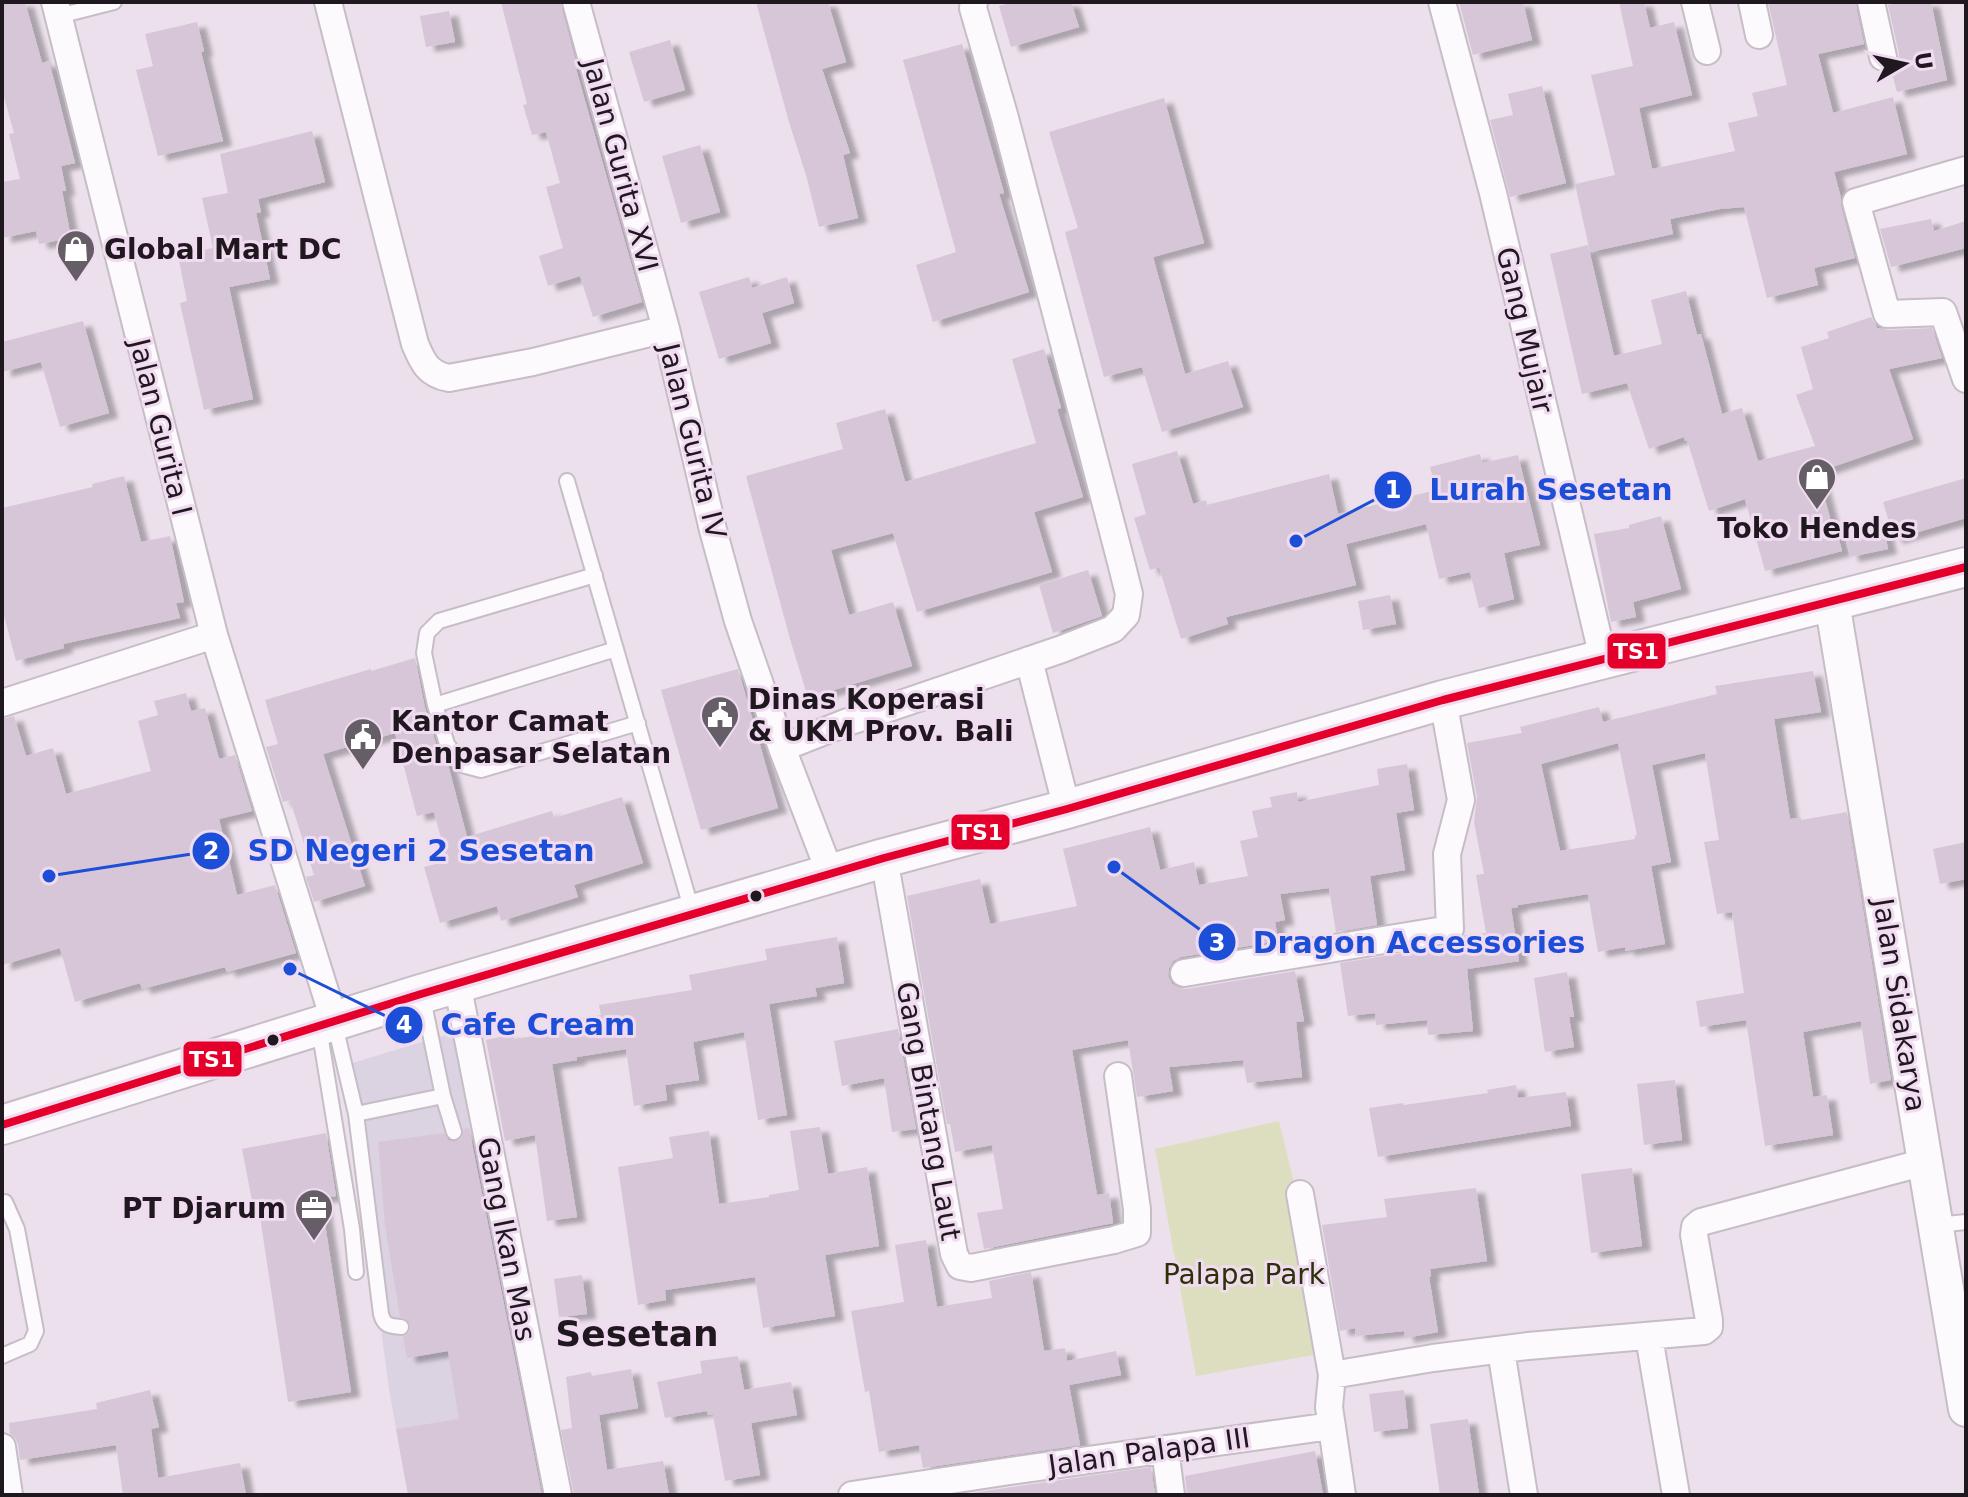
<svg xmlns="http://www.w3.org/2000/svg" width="1968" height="1497" viewBox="0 0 1968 1497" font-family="'DejaVu Sans',sans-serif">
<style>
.industrial{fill:#dbd2e2}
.green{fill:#dddec0}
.building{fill:#d7c6d8;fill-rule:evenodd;filter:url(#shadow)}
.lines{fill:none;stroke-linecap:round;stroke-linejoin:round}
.service-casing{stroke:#c6bdc7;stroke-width:18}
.minor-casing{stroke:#c6bdc7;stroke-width:30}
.tertiary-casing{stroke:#c6bdc7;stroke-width:38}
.secondary-casing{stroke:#c6bdc7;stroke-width:42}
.service{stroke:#fcfafc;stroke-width:14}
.minor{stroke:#fcfafc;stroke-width:26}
.tertiary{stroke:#fcfafc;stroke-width:34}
.secondary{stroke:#fcfafc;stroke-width:38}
.bus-1-casing{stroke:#f0dbf0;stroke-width:14}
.bus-1{stroke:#e4002b;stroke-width:8}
.bus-dot{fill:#1f181f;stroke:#f0dbf0;stroke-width:3}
.labels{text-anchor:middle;stroke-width:6;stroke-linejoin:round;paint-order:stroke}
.street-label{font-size:28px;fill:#1f181f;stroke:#f0dbf0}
.poi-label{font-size:28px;font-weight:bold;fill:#1f181f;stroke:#f0dbf0;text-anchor:start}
.park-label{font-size:28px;fill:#2c3108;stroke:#f0dbf0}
.district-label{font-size:36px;font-weight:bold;fill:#1f181f;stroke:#f0dbf0}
.leader{fill:none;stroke:#1d4ed8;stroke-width:3}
.callout-dot{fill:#1d4ed8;stroke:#f0dbf0;stroke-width:3}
.mark-label{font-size:24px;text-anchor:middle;font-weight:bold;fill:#fff}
.callout-label{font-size:30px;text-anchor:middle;font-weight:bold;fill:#1d4ed8;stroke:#f0dbf0;stroke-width:6;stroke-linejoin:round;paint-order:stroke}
.line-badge{stroke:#f0dbf0;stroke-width:3}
.badge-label{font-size:22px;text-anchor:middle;font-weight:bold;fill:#fff}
</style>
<defs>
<filter id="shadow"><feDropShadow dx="9" dy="5" stdDeviation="2" flood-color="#0004"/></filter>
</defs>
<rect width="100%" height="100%" fill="#ebe0eb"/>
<!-- industrial -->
<path class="industrial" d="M461,1030L545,1495H408L389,1389L346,1065Z"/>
<!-- green -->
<path class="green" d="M1279,1121L1297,1195L1325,1353L1196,1376L1155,1149Z"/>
<!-- building -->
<path class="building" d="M2,2H25L42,63L49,61L75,163L61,166L66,191H62L71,238L39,244L36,231L2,238V182L20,179L9,134L14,133L2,90Z
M501,2H560L578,69H576L642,302L593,317L580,276L548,286L539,256L563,248L546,187L560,183L546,132L532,135L523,105L527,104Z
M756,2H828L846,62L822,69L850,153L843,155L858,218L819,227L806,175L789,122Z
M1013,2H1071L1079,27L1011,47L999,6Z
M1459,2H1523L1532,40L1473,55Z
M1619,2H1644L1650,28L1674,22L1692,95L1639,108L1652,169L1735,151L1728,123L1758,116L1752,93L1787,85L1768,2H1855L1864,44L1818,54L1833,113L1893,97L1907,154L1834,172L1841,198V206L1855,258L1814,268L1818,285L1767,298L1744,207L1720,209L1670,219L1673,234L1590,252L1575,184L1615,175L1591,75L1633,66Z
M1903,2H1931L1947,80L1897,92L1891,70L1898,63L1899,54L1888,5Z
M449,11L455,42L426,47L420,16Z
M197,22L204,51L201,52L223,141L158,156L136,70L153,66L145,34Z
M670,40L685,90L644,102L629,52Z
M962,44L1004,193L999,194L1029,292L933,322L916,265L956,252L903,60Z
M1542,86L1566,183L1510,197L1490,120L1513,115L1508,94Z
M1164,98L1204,243L1153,257L1185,374L1228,361L1243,407L1162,432L1142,367L1104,377L1065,232L1078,228L1049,132Z
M312,131L325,182L258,199L261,212L256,213L270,279L229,287L253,399L204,410L180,303L187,301L178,255L213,248L202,198L228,193L220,154Z
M700,145L720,212L681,223L662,156Z
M1931,219L1934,231L1966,221V248L1891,267L1880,229Z
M1588,245L1614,356L1662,344L1651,300L1686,291L1697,335L1701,334L1722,414L1742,408L1758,461L1815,446L1796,395L1813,389L1801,347L1829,338L1827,332L1871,317L1877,328L1888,330L1932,328L1942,358L1889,369L1913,439L1818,472L1831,522L1834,521L1842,551L1765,571L1745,499L1709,511L1687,440L1685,441L1684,437L1649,449L1627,383L1582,394L1550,254Z
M749,277L752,288L787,277L794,303L762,313L771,343L719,359L699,292Z
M83,321L109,413L60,427L41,362L2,372V342Z
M1044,349L1061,408L1057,409L1083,497L1034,512L1052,572L917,612L893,533L831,550L849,615L893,602L912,666L808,698L790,639L746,476L843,449L836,423L885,409L905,482L1036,443L1012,359Z
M1177,451L1193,504L1206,500L1207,505L1329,474L1338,514L1436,490L1430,467L1480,454L1482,463L1518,455L1540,545L1504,553L1514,599L1479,608L1470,572L1439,579L1426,524L1346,544L1356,585L1226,617L1228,624L1181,639L1159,567L1150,570L1134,518L1146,514L1132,464Z
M124,476L141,542L170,536L184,602L176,603L180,618L63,644L64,648L16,661L2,608V508L93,487L92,484Z
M1966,478V518L1894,539L1883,502Z
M1661,516L1681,589L1633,602L1636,617L1611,622L1594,534L1629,528V525Z
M1882,520L1888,549L1850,557L1843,528Z
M1088,570L1102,616L1053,633L1039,585Z
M1390,595L1396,624L1363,630L1358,601Z
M415,658L425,708L437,747L447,761L467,837L552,811L554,818L622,797L643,863L574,885L578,897L501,921L497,906L440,923L424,867L447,861L434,812L417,816L395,733L323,754L365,886L314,902L306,877L314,875L290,800L283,802L266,747L278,744L265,700L371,669V671Z
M738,669L778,808L701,830L661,690Z
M1813,671L1821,712L1774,719L1790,819L1801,818V820L1847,812L1891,1080L1870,1084L1861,1021L1803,1032L1813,1097L1827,1095L1833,1135L1765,1146L1746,1020L1700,1027L1696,1001L1744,993L1732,912L1717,914L1704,842L1719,840L1705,753L1652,765L1671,862L1651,866L1665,944L1625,951V947L1598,952L1588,894L1518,905V907L1511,908L1519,961L1467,969L1473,1031L1428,1035L1427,1020L1376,1025L1375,1013L1348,1016L1340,963L1453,945L1460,941L1465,935L1486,933L1476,875L1484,874L1474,822L1477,797L1467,743L1522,733L1520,727L1599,707L1603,722L1717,694L1715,686ZM1618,743L1637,835H1635V839L1560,851L1541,764Z
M186,693L191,711L205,708L219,759L235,755L252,811L219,819L237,895L275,885L296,953L227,972L225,967L142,989L140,983L75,1002L60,948L2,965V719L14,716L26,756L53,748L66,794L151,771L138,721L158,715L154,701Z
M1407,764L1414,810L1396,813L1405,870L1370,876L1377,925L1336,932L1329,888L1280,894L1285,920L1275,922L1278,941L1181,957L1173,961L1169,968L1168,976L1172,984L1179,988L1186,989L1295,971L1304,1021L1296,1022L1302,1077L1247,1083L1243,1060L1169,1067L1173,1091L1137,1097L1128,1040L1072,1050L1097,1195L1109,1193L1113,1223L984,1249L977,1213L1003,1209L992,1145L955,1152L950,1124H947L907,896L980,879L990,924L1077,906L1063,849L1150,827L1160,870L1194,862L1199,885L1248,876L1240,841L1258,837L1252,811L1272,807L1270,797L1297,792L1298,802L1379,785L1377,769Z
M1966,842V879L1940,884L1933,849Z
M837,937L844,983L815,988L817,996L769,1004L787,1115L758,1120L744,1032L693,1042L699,1080L665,1085L667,1100L634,1106L626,1049L577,1057V1060L552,1064L577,1217L547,1221L535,1135L505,1141L486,1040L513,1034L514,1039L576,1029L575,1020L601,1015L599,1005L692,990L689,975L767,960L765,949Z
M1567,972L1574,1017H1569L1574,1047L1545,1052L1534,978Z
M898,1029L916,1129L892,1132L884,1078L842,1086L834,1041Z
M1675,1080L1682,1140L1644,1145L1637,1084Z
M1516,1085L1518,1098L1566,1092L1571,1126L1378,1157L1369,1108L1403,1103L1404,1105L1488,1093L1487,1090Z
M820,1127L828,1174L867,1167L879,1246L825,1255L835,1316L763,1328L755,1277L665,1290L666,1300L638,1305L618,1167L673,1158L669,1137L709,1131L719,1204L769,1197V1195L799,1190L790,1131Z
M469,1128L542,1495H408L396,1429L459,1419L448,1351L407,1358L403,1337L409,1333L411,1327L407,1319L400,1317L385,1225L378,1142L444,1133L448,1140L456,1142L462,1138L464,1129Z
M326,1133L336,1196L321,1198L351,1392L288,1402L259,1210L254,1211L242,1149Z
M1632,1168L1642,1246L1591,1253L1581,1174Z
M1476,1188L1487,1261L1430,1269L1431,1277H1429L1438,1332L1405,1338L1404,1331L1356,1336L1355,1328L1340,1331L1322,1225L1387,1217L1384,1199Z
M926,1240L937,1307L992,1298L989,1281L1031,1272L1044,1351L1065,1348L1067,1361L1116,1351L1121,1375L1069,1385L1080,1445L923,1468L919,1445L879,1452L869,1391L865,1392L851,1311L904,1302L895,1245Z
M582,1275L587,1314L559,1317L554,1279Z
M738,1356L744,1390L791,1382L797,1415L751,1423L760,1475L725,1481L713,1415H708L707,1411L665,1418L657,1382L702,1373L700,1361Z
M631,1369L638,1408L599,1415L607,1470L663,1461L669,1495H574L561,1430L572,1428L566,1377L591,1372L592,1376Z
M150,1390L159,1427L151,1429L158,1478L240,1463L246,1495H123L116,1445L20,1460L18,1444L15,1438L10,1434L9,1423L97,1409L96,1403Z
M1404,1390L1408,1428L1374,1432L1369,1394Z
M1468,1419L1479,1495H1440L1430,1424Z
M1315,1451L1323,1495H1187L1185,1476Z
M1151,1467L1155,1495H959L1012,1487Z"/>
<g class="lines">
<defs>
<path id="service" d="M59,16L114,2
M567,481L692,911
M595,575L439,621L427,633L424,653L435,705L447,744L462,765L481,770L638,723
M435,705L616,649
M422,994L443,1096L454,1132
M334,1021L356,1114L381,1314C384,1326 390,1326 401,1327
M319,1028L352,1229L356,1272
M356,1114L443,1096
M1936,1225L1966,1222
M2,1356L30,1344L36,1331L17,1229L5,1202"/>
<path id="minor" d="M55,2L214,635L334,1020
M328,2L415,344C423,363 428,374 449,378L533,362L666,329
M576,2L666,329L713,530L738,621L782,748L830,873
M1442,2L1493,193L1603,658
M1695,2L1707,51
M1752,2L1759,35
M1871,2L1883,57
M1966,170L1856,202L1887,314L1943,312L1966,379
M1029,660L1067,809
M2,703L214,635
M782,748L845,723L1062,649L1113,629L1126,615L1129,594L1121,562L1005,118L973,8L974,2
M884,858L954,1254L960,1266L971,1268L1114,1240L1137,1233V1209L1118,1076
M1184,973L1450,929L1447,854L1461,800L1443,700
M457,983L558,1495
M1300,1194L1332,1375L1329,1407L1342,1495
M1649,1337L1676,1495
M1501,1350L1524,1495
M1332,1375L1433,1358L1528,1346L1704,1331L1709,1327V1320L1694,1235L1695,1227L1701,1222L1925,1162
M2,1447L9,1495
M1165,1449L1171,1495
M852,1495L1010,1471L1331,1426"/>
<path id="tertiary" d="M1832,602L1966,1409"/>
<path id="secondary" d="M2,1125L421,994L884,858L1067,809L1443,700L1966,567"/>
</defs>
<!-- service casing -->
<use href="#service" class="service-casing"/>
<!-- minor casing -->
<use href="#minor" class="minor-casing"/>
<!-- tertiary casing -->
<use href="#tertiary" class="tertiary-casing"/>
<!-- secondary casing -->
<use href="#secondary" class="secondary-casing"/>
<!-- service -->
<use href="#service" class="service"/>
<!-- minor -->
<use href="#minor" class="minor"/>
<!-- tertiary -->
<use href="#tertiary" class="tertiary"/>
<!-- secondary -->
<use href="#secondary" class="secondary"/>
<defs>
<path id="bus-1" d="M2,1125L421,994L884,858L1067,809L1443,700L1966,567"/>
</defs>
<!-- bus-1 casing -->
<use href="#bus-1" class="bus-1-casing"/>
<!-- bus-1 -->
<use href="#bus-1" class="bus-1"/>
</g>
<!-- icons -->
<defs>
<symbol id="shop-pin" viewBox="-11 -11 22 30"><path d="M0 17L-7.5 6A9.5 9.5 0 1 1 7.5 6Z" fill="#665e66" stroke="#f0dbf0"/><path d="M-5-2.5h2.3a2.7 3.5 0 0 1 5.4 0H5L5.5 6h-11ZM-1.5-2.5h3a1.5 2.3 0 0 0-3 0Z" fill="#fff"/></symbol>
<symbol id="civic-pin" viewBox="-11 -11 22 30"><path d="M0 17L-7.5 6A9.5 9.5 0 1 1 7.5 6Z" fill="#665e66" stroke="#f0dbf0"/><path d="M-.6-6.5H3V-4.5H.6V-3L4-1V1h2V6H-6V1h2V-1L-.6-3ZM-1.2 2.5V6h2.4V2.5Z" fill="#fff"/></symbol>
<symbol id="office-pin" viewBox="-11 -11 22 30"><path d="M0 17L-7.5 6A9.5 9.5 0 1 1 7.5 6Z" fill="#665e66" stroke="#f0dbf0"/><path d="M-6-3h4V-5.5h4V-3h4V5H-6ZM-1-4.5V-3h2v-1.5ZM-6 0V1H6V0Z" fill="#fff"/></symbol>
</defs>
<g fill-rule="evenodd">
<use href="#shop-pin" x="54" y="227" width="44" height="60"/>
<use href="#shop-pin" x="1795" y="455" width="44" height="60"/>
<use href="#civic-pin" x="698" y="693" width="44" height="60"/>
<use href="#civic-pin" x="341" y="715" width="44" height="60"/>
<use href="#office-pin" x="292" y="1186" width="44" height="60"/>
</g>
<!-- markers -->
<g class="bus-dot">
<circle cx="756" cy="896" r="7"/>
<circle cx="273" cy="1040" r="7"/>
</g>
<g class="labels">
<!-- street labels -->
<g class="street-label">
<text transform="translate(621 165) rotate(75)" y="10">Jalan Gurita XVI</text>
<text transform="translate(1525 330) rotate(77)" y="10">Gang Mujair</text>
<text transform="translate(161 427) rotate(76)" y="10">Jalan Gurita I</text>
<text transform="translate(693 441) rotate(76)" y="10">Jalan Gurita IV</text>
<text transform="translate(1900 1005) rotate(81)" y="10">Jalan Sidakarya</text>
<text transform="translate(929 1111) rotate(80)" y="10">Gang Bintang Laut</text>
<text transform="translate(507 1239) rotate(79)" y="10">Gang Ikan Mas</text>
<text transform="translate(1149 1451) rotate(-8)" y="10">Jalan Palapa III</text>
</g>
<!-- poi labels -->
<g class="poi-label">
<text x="104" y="259">Global Mart DC</text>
<text x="1817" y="538" text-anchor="middle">Toko Hendes</text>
<text x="748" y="709">Dinas Koperasi<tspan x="748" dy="32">&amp; UKM Prov. Bali</tspan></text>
<text x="391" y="731">Kantor Camat<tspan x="391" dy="32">Denpasar Selatan</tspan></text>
<text x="286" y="1218" text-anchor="end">PT Djarum</text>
</g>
<!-- park labels -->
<g class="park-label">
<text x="1244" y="1284">Palapa Park</text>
</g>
<!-- district labels -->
<g class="district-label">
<text x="637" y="1346">Sesetan</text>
</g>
</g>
<!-- callouts -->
<path class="leader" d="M1296 541L1393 490M49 876L211 851M1114 867L1217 942M290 969L404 1025"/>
<g class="callout-dot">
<circle cx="1296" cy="541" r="8"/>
<circle cx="49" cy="876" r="8"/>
<circle cx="1114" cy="867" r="8"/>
<circle cx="290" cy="969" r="8"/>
<circle cx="1393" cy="490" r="20"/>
<circle cx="211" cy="851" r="20"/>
<circle cx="1217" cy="942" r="20"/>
<circle cx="404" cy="1025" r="20"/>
</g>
<g class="mark-label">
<text x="1393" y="498">1</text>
<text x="211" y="859">2</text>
<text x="1217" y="951">3</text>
<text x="404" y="1033">4</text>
</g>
<g class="callout-label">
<text x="1551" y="500">Lurah Sesetan</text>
<text x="421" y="861">SD Negeri 2 Sesetan</text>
<text x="1419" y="953">Dragon Accessories</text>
<text x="538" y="1035">Cafe Cream</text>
</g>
<g class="line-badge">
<rect x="1606" y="632" width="61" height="38" rx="8" fill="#e4002b"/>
<rect x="950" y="813" width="61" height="38" rx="8" fill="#e4002b"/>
<rect x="182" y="1040" width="61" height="38" rx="8" fill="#e4002b"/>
</g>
<g class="badge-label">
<text x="1636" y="659">TS1</text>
<text x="980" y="840">TS1</text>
<text x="212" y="1067">TS1</text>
</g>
<!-- border -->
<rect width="1968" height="1497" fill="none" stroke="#1f181f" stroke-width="8"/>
<!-- north arrow -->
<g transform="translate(1904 64) rotate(81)" stroke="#f0dbf0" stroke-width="6" paint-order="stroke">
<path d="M0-6L14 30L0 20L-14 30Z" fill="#1f181f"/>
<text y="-12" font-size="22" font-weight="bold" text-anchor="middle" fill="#1f181f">U</text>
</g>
</svg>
